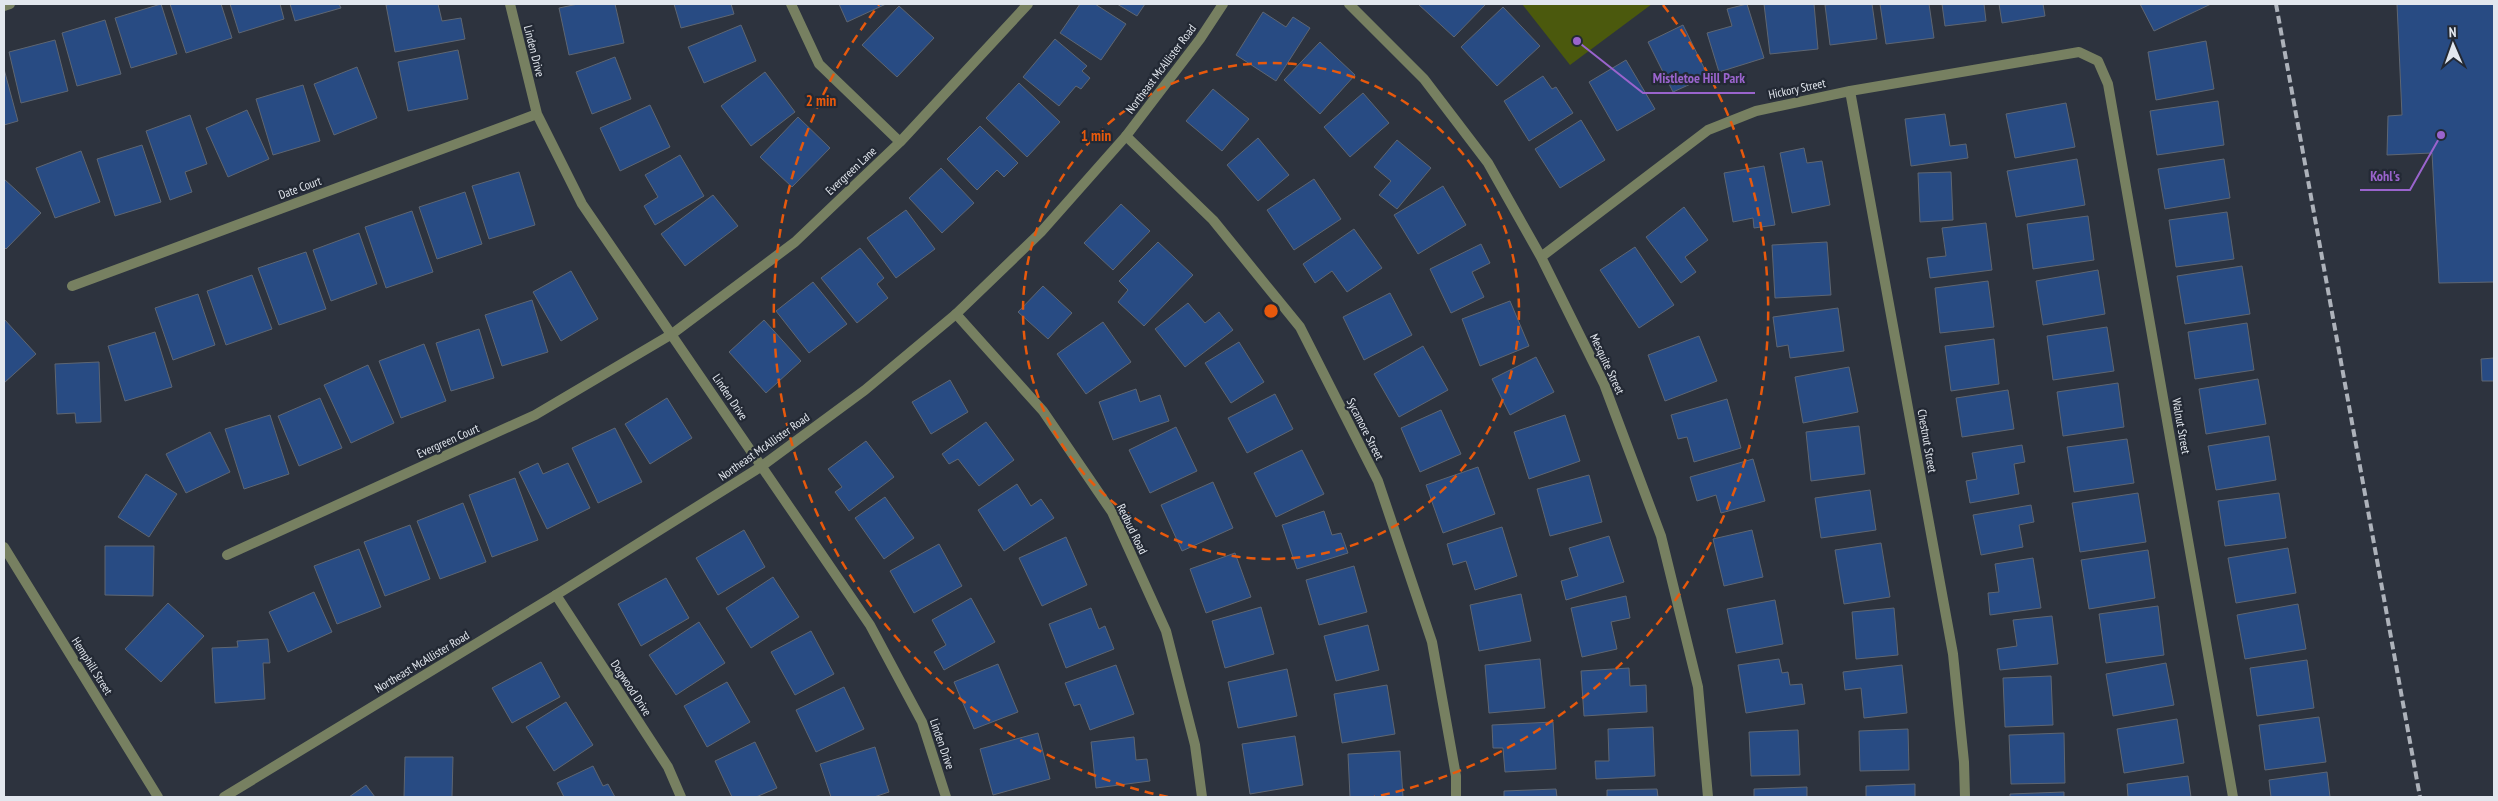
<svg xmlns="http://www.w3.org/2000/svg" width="2498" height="801" viewBox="0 0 2498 801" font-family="'PT Sans Narrow',sans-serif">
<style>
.green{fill:#4b590d}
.building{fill:#284b83;stroke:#5e6672}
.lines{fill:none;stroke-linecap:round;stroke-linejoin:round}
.minor{stroke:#778061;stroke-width:10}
.tertiary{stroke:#778061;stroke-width:10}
.rail{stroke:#adb2ba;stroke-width:4;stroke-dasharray:8 4;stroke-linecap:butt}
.ring{fill:none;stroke:#e8590c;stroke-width:2.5;stroke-dasharray:9 6}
.labels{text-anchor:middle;stroke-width:4.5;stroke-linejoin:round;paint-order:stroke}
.street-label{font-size:12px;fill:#e2e7ee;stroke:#232934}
.centre{fill:#e8590c;stroke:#232934;stroke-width:2.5}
.ring-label{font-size:15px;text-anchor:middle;font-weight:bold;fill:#e8590c;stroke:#232934;stroke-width:4.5;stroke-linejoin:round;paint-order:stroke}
.leader{fill:none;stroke:#9a64cd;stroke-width:2}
.callout-dot{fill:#9a64cd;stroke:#232934;stroke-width:2}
.callout-label{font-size:14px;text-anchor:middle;font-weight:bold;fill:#9a64cd;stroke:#232934;stroke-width:4.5;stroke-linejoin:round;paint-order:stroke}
</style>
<rect width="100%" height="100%" fill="#2d333e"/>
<!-- green -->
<path class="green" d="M1522,4H1652L1570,65Z"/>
<!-- building -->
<path class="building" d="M161,4L177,54L131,68L115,18Z
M170,4H221L232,38L186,53Z
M230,4H280L284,19L239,33Z
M290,4H339L341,8L295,21Z
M392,4H438L442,21L461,18L465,39L395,52L386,5Z
M578,4H615L624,43L569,55L559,8Z
M674,4H731L734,14L681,28Z
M839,4H886L847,22Z
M1080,4H1095L1126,24L1101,60L1060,33Z
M1117,4H1145L1137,16Z
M1418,4H1486L1454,37Z
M1747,4L1764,58L1719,72L1707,33L1732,26L1727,9Z
M1764,4H1814L1818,49L1770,54Z
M1836,4H1872L1877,39L1830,45L1825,5Z
M1880,4H1929L1934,38L1886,44Z
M1942,4H1984L1986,21L1945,26Z
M1999,4H2043L2045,16L2002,23Z
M2140,4H2211L2154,31Z
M2397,4H2494V282L2439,283L2432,153L2387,155L2388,116L2402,115Z
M899,6L934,38L897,77L862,45Z
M1503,7L1540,46L1497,86L1461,47Z
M1263,12L1286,27L1293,17L1310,28L1276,81L1236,55Z
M105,20L121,74L77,86L62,33Z
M741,25L756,61L704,83L688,47Z
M1683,25L1708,76L1673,92L1648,42Z
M1055,39L1087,66L1082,71L1090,78L1081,89L1076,86L1059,106L1023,77Z
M55,40L68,91L21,103L9,52Z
M2206,41L2214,89L2156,100L2148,52Z
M1320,42L1355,75L1320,114L1284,80Z
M458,50L468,99L408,111L398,62Z
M615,57L631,99L592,114L576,72Z
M1626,60L1655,109L1617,131L1589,82Z
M357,67L377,118L334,135L314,84Z
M4,69L18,121L4,125Z
M765,72L795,112L751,146L721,106Z
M1543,76L1552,89L1556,87L1573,113L1529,141L1504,101Z
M1019,83L1060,122L1027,157L986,118Z
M303,85L320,141L273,155L256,99Z
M1213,89L1249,119L1222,151L1186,121Z
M1363,93L1389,123L1350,157L1324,127Z
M2218,101L2224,145L2157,155L2150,111Z
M2066,103L2075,147L2015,158L2006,114Z
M650,105L670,147L620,171L600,128Z
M247,110L269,159L228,177L206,128Z
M1945,114L1950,146L1966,144L1968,158L1911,166L1905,119Z
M190,115L207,164L185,172L192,192L170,200L146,131Z
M798,117L830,148L792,187L760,157Z
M1581,120L1605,160L1560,188L1535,149Z
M980,126L1018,163L1004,177L997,170L977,190L947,159Z
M1258,138L1289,175L1258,201L1227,165Z
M1397,140L1431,168L1397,209L1379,195L1391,181L1374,167Z
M142,145L161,202L115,216L97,159Z
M1804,148L1807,163L1822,161L1830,205L1792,213L1780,153Z
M81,151L100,202L55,218L36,168Z
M680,155L704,196L655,225L644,206L658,197L645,175Z
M2077,159L2085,205L2016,217L2007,171Z
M2224,159L2230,198L2165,209L2158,169Z
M1764,166L1775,225L1754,228L1753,218L1733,222L1724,173Z
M941,168L974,203L942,233L909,198Z
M519,172L535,225L489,239L472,186Z
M1951,172L1953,220L1920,222L1918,173Z
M4,179L41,213L6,249L4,247Z
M1314,179L1341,219L1294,250L1267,210Z
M1443,186L1466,225L1418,254L1394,215Z
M465,192L482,244L437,259L419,207Z
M713,195L738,226L685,266L661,234Z
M1121,204L1150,231L1113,270L1084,243Z
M1684,207L1708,240L1685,257L1696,272L1681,283L1646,237Z
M906,210L935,249L896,278L867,238Z
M412,211L433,272L386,288L365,227Z
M2227,212L2234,259L2176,267L2169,220Z
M2088,216L2094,260L2033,269L2027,224Z
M1986,223L1992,270L1930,278L1927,258L1946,256L1942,228Z
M1354,229L1382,268L1347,292L1332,271L1315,283L1303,264Z
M359,233L377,284L331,301L313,250Z
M1158,242L1193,275L1144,326L1118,302L1128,290L1119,281Z
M1827,242L1831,295L1775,298L1772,245Z
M1481,244L1490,263L1472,272L1484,297L1451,313L1430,269Z
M1635,247L1674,305L1639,328L1600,270Z
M860,248L884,278L877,284L888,298L857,323L821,278Z
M306,252L326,309L279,325L258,268Z
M2242,266L2250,314L2185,324L2177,276Z
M2098,270L2105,314L2043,325L2036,281Z
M571,271L598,319L561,341L533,292Z
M252,275L272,329L226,345L207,291Z
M1988,281L1994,327L1940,333L1935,288Z
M813,282L847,324L809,353L776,311Z
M1043,286L1072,313L1048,339L1018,312Z
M1390,293L1412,335L1364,360L1343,317Z
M198,294L215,345L173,360L155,308Z
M532,300L548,352L502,366L485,315Z
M1510,301L1529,346L1480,366L1462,319Z
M1188,303L1205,323L1219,312L1233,330L1185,367L1155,329Z
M1838,308L1844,351L1790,358L1788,345L1777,347L1773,317Z
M4,319L36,354L4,383Z
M764,320L801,361L766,393L729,352Z
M1103,322L1131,362L1086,394L1057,354Z
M2247,323L2254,370L2195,379L2188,332Z
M2107,327L2114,371L2053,380L2047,336Z
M479,329L494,378L451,391L436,343Z
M155,332L172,387L125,401L108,346Z
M1699,336L1717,381L1665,401L1648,355Z
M1994,339L1999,384L1951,391L1945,346Z
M1239,342L1264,382L1231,403L1205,363Z
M424,344L446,401L401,418L379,361Z
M1423,346L1448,390L1399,417L1374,374Z
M1536,357L1554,392L1510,415L1492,379Z
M2494,358V381H2482L2481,359Z
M99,362L101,422L76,423L75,413L57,414L55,364Z
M368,365L394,423L351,443L324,385Z
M1849,367L1858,412L1803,423L1795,377Z
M2258,379L2266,424L2206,434L2199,389Z
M950,380L968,412L931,434L912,402Z
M2118,383L2124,427L2063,436L2057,392Z
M1136,389L1140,402L1160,395L1169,421L1113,440L1099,402Z
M2008,390L2014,429L1962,437L1956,398Z
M1275,394L1293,429L1247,453L1228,418Z
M320,398L342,448L299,466L278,416Z
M667,398L692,438L650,464L625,424Z
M1727,399L1741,448L1694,462L1687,437L1678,439L1671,415Z
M1441,410L1461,454L1420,472L1401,428Z
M270,415L289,474L244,489L225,429Z
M1565,415L1580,461L1529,479L1514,432Z
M986,422L1014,460L979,486L958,459L949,464L942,454Z
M1859,426L1865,474L1811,481L1806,432Z
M1176,427L1197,471L1150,493L1129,450Z
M615,428L642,482L598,503L572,448Z
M210,432L230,472L186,493L166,454Z
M2269,436L2276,480L2216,490L2208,446Z
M2127,439L2134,483L2074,492L2067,447Z
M866,441L894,477L849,511L835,492L842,487L828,469Z
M2022,445L2025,462L2014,464L2019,494L1970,503L1966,481L1977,479L1972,453Z
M1302,450L1324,494L1276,517L1254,473Z
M1753,459L1765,501L1721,513L1716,495L1697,501L1690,477Z
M538,463L543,474L568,463L590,508L547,529L519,472Z
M1478,467L1495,514L1443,533L1426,485Z
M146,474L177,494L149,537L118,517Z
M1589,475L1602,522L1550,536L1537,489Z
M515,478L538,540L492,557L469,495Z
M1213,482L1233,528L1182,551L1161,505Z
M1017,484L1031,506L1041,499L1054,518L1004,551L978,510Z
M1870,490L1876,530L1821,538L1815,498Z
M2138,493L2146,542L2080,552L2072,503Z
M2279,493L2286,538L2225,546L2218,501Z
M885,497L914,538L884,559L855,518Z
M463,503L486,562L440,579L417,521Z
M2031,505L2034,522L2019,525L2023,547L1981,555L1973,515Z
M1324,511L1332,535L1341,533L1348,553L1297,569L1282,525Z
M410,525L430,579L385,596L364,542Z
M1502,527L1517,576L1475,590L1466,561L1453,565L1447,544Z
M744,530L765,567L718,595L696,558Z
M1752,530L1763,577L1724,586L1713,539Z
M1609,536L1624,582L1566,600L1561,581L1578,576L1569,548Z
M1066,537L1087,585L1042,606L1019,558Z
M1881,543L1890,597L1844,604L1835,550Z
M939,544L962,586L914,613L890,571Z
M105,546H154L153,596L105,595Z
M2288,548L2296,593L2236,603L2228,558Z
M359,549L381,607L337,624L314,566Z
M2148,550L2155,598L2089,609L2081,560Z
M1235,553L1251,597L1206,613L1190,569Z
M2033,558L2041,608L1990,615L1988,593L1999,592L1995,564Z
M1354,566L1367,612L1319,625L1306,580Z
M773,577L799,617L751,648L726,608Z
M666,578L689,618L641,646L618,604Z
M314,592L332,632L288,652L269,612Z
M1521,594L1531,641L1479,651L1470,605Z
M1626,596L1630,618L1611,622L1617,649L1582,657L1571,608Z
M971,598L995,642L944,670L934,652L946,645L932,620Z
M1775,600L1783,644L1736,653L1727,609Z
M168,603L204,636L161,682L125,649Z
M2298,604L2306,649L2245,659L2237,615Z
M2158,606L2164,655L2106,663L2099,614Z
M1261,607L1274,654L1225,668L1212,621Z
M1091,608L1099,629L1105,626L1114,649L1066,668L1049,624Z
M1894,608L1898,655L1856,659L1852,612Z
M2052,616L2058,664L2000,670L1997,649L2017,646L2013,620Z
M699,622L725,663L676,695L649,655Z
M1368,625L1379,670L1336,681L1324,636Z
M811,631L834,674L795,695L771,652Z
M268,639L270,663H263L265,699L215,703L212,648L238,647L237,641Z
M1540,659L1545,708L1489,713L1485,665Z
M1779,659L1782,673L1788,672L1790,685L1802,684L1805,704L1746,713L1738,665Z
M2307,660L2314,708L2257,716L2250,668Z
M541,662L560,697L512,723L492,688Z
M2166,663L2174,705L2113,716L2106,674Z
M998,664L1018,712L974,729L954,682Z
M1116,665L1134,714L1090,730L1080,704L1074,706L1065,683Z
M1902,665L1907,713L1864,718L1861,688L1845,690L1843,672Z
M1629,668L1630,686L1646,685L1647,712L1584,716L1581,671Z
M1287,669L1297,716L1238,728L1228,682Z
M2051,676L2053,725L2005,727L2003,678Z
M727,682L750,722L707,747L684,706Z
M1387,685L1395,734L1342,743L1334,694Z
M844,687L864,729L816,752L796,710Z
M566,702L593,745L554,771L526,727Z
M2319,717L2326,762L2265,770L2259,725Z
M2177,719L2184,763L2124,773L2117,729Z
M1553,722L1556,769L1505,772L1503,748H1493L1492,725Z
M1653,727L1655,776L1596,779L1595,761H1609L1608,729Z
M1908,729L1909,770L1860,771L1859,731Z
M1798,730L1800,775L1751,776L1749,732Z
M1038,733L1050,779L993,795L980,749Z
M2064,733L2065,783L2011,784L2009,735Z
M1295,736L1303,785L1250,794L1242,744Z
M1134,737L1136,760L1147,759L1150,781L1096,788L1091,742Z
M755,742L777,788L756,797H732L715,761Z
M875,747L889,792L874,797H831L820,764Z
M1400,751L1403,797H1350L1348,754Z
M405,757H453L452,797H404Z
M593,766L603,786L608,784L615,797H564L557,783Z
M2327,772L2330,797H2271L2269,780Z
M2188,776L2191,797H2128L2127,784Z
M1915,784V797H1866V786Z
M366,785L375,797H349Z
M1807,787V797H1754V789Z
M1556,789L1557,797H1504V791Z
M1657,789L1658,797H1607V790Z
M2064,792V797H2010V794Z"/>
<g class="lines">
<!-- minor -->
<path class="minor" d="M510,4L537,114L582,204L870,625L922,722L946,797
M791,4L819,64L900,142
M1349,4L1424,79L1488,163L1541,257L1604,384L1661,536L1698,687L1708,797
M4,6L10,4
M1850,91L1953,654L1964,762L1965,797
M1126,136L1213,220L1300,327L1378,481L1432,642L1456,776V797
M1541,257L1708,130L1756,111L1850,91L2079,52L2098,61L2108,84L2233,797
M72,286L537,114
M956,314L1043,411L1112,512L1166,631L1195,745L1202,797
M227,555L535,415L672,334L795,242L900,142L1028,4
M556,595L668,767L681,797"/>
<!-- tertiary -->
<path class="tertiary" d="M4,547L158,797
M224,797L556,595L762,466L865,390L956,314L1041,232L1126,136L1200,39L1223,4"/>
<!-- rail -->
<path class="rail" d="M2276,4L2420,797"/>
</g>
<!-- distance rings -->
<g class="ring">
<circle cx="1271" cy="311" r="248"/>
<path d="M1168 797A497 497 0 0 1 879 5M1663 5A497 497 0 0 1 1374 797"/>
</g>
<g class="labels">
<!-- street labels -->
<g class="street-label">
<text transform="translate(534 51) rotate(76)" y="4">Linden Drive</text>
<text transform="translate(1161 69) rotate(-53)" y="4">Northeast McAllister Road</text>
<text transform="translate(1797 89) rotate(-12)" y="4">Hickory Street</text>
<text transform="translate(851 171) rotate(-43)" y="4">Evergreen Lane</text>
<text transform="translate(300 188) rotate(-20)" y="4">Date Court</text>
<text transform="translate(1607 364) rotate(65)" y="4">Mesquite Street</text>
<text transform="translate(730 397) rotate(56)" y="4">Linden Drive</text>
<text transform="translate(2181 426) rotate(80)" y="4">Walnut Street</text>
<text transform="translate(1365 429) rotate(63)" y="4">Sycamore Street</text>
<text transform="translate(448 441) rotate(-24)" y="4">Evergreen Court</text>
<text transform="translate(1927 441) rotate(80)" y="4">Chestnut Street</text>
<text transform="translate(764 447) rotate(-35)" y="4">Northeast McAllister Road</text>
<text transform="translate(1132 529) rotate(64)" y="4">Redbud Road</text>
<text transform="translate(422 662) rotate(-31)" y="4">Northeast McAllister Road</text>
<text transform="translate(92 666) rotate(58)" y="4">Hemphill Street</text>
<text transform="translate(631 688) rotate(57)" y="4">Dogwood Drive</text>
<text transform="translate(942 744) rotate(71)" y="4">Linden Drive</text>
</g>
</g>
<circle cx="1271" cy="311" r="8" class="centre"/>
<g class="ring-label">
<text x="821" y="106">2 min</text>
<text x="1096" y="141">1 min</text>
</g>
<!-- callouts -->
<path class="leader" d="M1577 41L1643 93H1755M2441 135L2410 190H2360"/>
<g class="callout-dot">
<circle cx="1577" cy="41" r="5"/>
<circle cx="2441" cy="135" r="5"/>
</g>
<g class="callout-label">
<text x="1699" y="83">Mistletoe Hill Park</text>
<text x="2385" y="181">Kohl's</text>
</g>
<!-- border -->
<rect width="2498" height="801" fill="none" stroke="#e2e7ee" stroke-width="10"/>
<!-- north arrow -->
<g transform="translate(2453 45) rotate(358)" stroke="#232934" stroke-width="4" paint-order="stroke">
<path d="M0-4L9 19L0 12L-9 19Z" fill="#e2e7ee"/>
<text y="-8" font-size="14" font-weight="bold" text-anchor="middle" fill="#e2e7ee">N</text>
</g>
</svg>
